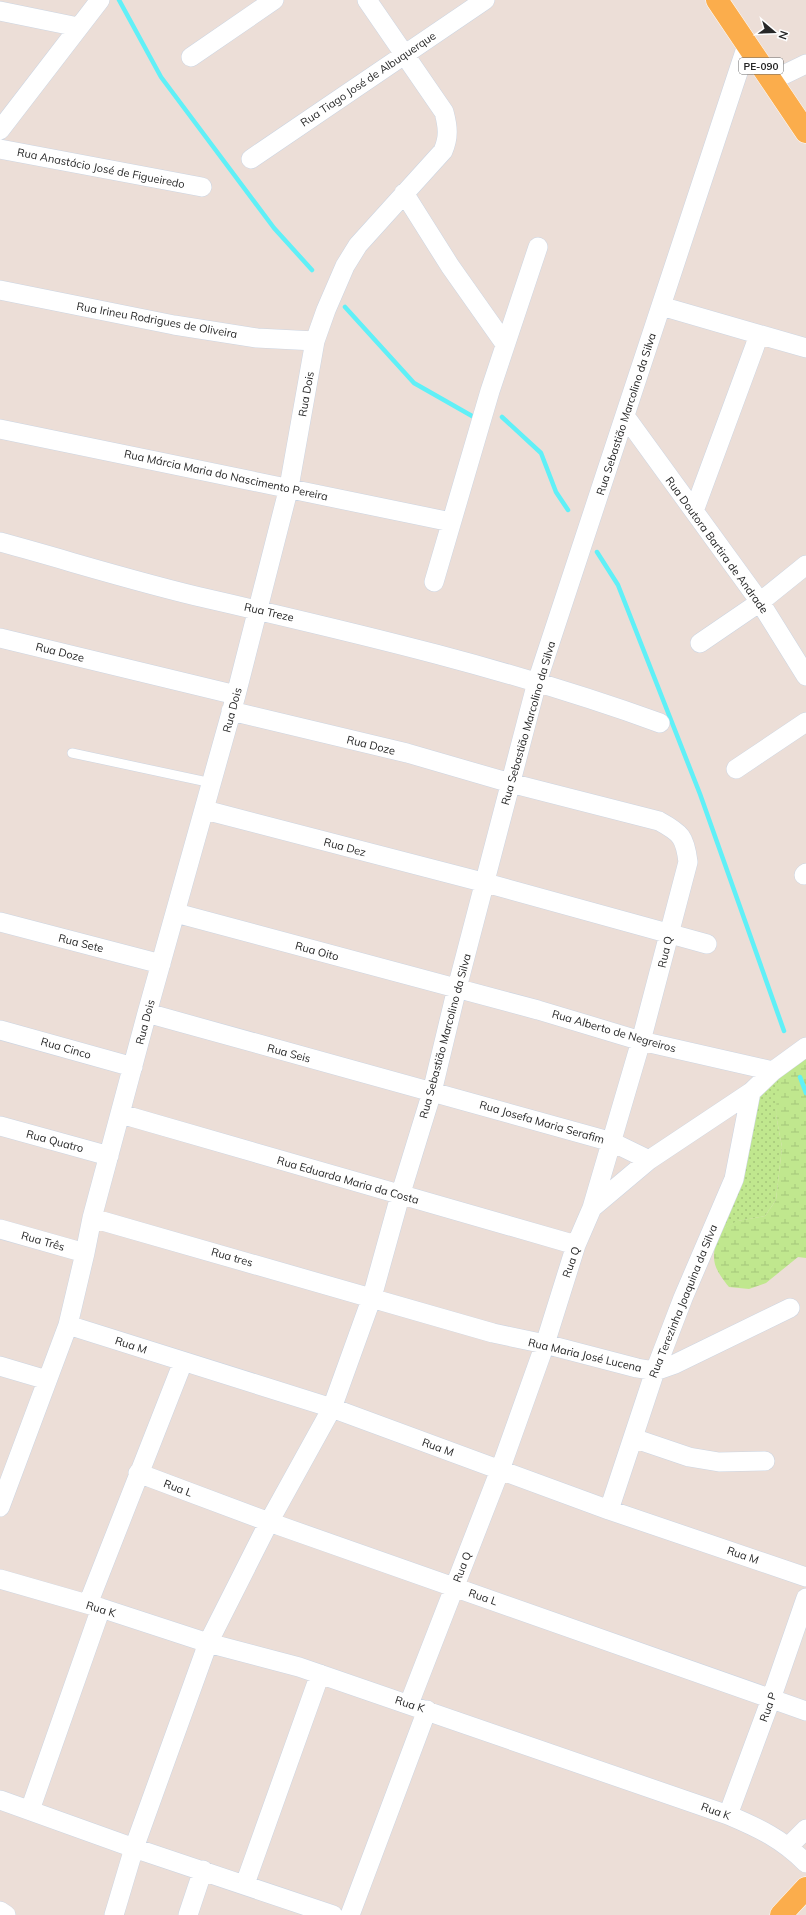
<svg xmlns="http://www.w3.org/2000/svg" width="806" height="1915" viewBox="0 0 806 1915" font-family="Mulish,sans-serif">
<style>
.grass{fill:url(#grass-dots)}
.wetland{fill:url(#wetland-marsh)}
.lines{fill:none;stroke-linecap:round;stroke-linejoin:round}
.stream{stroke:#60f0f7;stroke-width:4.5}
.lane-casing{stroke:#ccd5e2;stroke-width:10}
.street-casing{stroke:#ccd5e2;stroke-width:20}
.primary-casing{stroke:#fff;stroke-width:23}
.lane{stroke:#fff;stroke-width:9}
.street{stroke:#fff;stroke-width:19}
.primary{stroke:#fbad4c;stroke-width:22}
.labels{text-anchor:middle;stroke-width:3;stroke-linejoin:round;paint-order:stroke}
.shield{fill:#fff;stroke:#686868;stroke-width:1}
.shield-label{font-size:10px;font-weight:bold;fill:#272727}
.street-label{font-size:11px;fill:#272727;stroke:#fff}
</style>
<defs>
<pattern id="grass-dots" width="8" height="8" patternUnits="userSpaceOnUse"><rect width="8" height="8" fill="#c0e78e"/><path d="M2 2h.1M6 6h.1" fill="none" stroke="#a5c67a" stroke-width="1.8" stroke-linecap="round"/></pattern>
<pattern id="wetland-marsh" width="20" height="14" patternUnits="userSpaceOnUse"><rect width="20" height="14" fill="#c0e78e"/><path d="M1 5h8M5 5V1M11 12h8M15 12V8" fill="none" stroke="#a5c67a"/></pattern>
</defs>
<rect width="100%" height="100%" fill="#ecded7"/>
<!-- grass -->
<path class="grass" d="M782,1070L776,1115L782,1147L776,1200L765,1216L738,1221L717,1232L753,1109L764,1086Z"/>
<!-- wetland -->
<path class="wetland" d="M806,1056V1258L798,1257L766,1283L749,1289L729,1287C710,1263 713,1261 717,1232L737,1221L765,1216L776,1200L782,1147L776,1115L777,1086L782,1069Z"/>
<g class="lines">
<!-- stream -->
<path class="stream" d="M119,0L161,77L274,228L312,270
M345,307L414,383L472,416
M502,417L541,453L556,492L568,510
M597,552L618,585L700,794L784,1031
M800,1077L806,1093"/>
<defs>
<path id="lane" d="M72,753L212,783"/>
<path id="street" d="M0,11L78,27
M191,57L274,0
M771,81L806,64
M0,130L100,0
M0,149L202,187
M251,159L485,0
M404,193L450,266L505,344
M0,290L174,325L257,338L315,341
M661,306L806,348
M625,416L760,602L806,676
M0,429L451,522
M694,511L759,335
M0,542C70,561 139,583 209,599C361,634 514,670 660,723
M434,582L490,391L538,247
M0,638L236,695
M700,643L760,602L806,565
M231,711L407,753L510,783L659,821C681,833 685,837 688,862L641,1041L592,1208L576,1245L545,1344L500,1470L409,1704
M736,769L806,722
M205,810L486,883L707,944
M804,875L806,873
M176,913L538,1010L641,1041L773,1071
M0,922L161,964
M147,1013L612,1142L649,1160
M0,1030L133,1067
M121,1114L576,1245
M0,1126L109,1156
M592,1208L649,1160L751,1092L773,1071L806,1047
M92,1218L493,1333L545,1344L637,1368L655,1371L675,1364L790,1308
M0,1229L85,1253
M68,1325L332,1408L609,1510L806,1577
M0,1366L47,1380
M633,1438L689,1457L719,1462L765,1461
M138,1473L269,1522L806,1711
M0,1507L68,1325L85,1253L92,1218L147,1013L236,695L289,487L315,341L326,310L345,266L358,245L443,151C449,137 448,127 444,112L367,0
M609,1510L655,1371L683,1298L734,1179L751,1092
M0,1579L101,1608L208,1643L299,1667L728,1815C759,1828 782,1839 806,1863
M88,1604L183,1362
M0,1800L134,1848L333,1915
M30,1810L101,1608
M728,1815L771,1699L806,1598
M789,1846L806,1829
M245,1884L320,1674
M0,1911L6,1915
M114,1915L134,1848L208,1643L269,1522L332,1408L372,1297L400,1196L432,1092L457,988L537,682L747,45
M188,1915L203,1870
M350,1915L427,1710"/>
<path id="primary" d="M717,0L806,132
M781,1915L806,1888"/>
</defs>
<!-- lane casing -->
<use href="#lane" class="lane-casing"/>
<!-- street casing -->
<use href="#street" class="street-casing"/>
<!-- primary casing -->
<use href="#primary" class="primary-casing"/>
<!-- lane -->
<use href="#lane" class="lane"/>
<!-- street -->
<use href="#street" class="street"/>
<!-- primary -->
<use href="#primary" class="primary"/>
</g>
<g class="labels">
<!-- shield labels -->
<rect class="shield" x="739" y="58" width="44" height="16" rx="3"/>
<g class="shield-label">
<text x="761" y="70">PE-090</text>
</g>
<!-- street labels -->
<g class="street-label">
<text transform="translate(368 79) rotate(-34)" y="4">Rua Tiago José de Albuquerque</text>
<text transform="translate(101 168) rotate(11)" y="4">Rua Anastácio José de Figueiredo</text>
<text transform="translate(157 320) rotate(10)" y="4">Rua Irineu Rodrigues de Oliveira</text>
<text transform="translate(306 394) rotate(-80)" y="4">Rua Dois</text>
<text transform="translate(626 414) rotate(-72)" y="4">Rua Sebastião Marcolino da Silva</text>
<text transform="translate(226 475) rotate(12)" y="4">Rua Márcia Maria do Nascimento Pereira</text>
<text transform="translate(717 545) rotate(54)" y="4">Rua Doutora Bartira de Andrade</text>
<text transform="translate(269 612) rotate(13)" y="4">Rua Treze</text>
<text transform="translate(60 652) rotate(14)" y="4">Rua Doze</text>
<text transform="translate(232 710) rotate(-75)" y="4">Rua Dois</text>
<text transform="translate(528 723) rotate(-74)" y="4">Rua Sebastião Marcolino da Silva</text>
<text transform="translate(371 745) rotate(14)" y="4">Rua Doze</text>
<text transform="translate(345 847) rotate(15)" y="4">Rua Dez</text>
<text transform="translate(81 943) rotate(14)" y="4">Rua Sete</text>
<text transform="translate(317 951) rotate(15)" y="4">Rua Oito</text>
<text transform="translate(665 952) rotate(-77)" y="4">Rua Q</text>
<text transform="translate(145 1022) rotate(-75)" y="4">Rua Dois</text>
<text transform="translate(614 1031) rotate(16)" y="4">Rua Alberto de Negreiros</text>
<text transform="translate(445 1036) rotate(-75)" y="4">Rua Sebastião Marcolino da Silva</text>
<text transform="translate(66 1048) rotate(16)" y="4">Rua Cinco</text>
<text transform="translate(289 1053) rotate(15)" y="4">Rua Seis</text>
<text transform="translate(542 1122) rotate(16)" y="4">Rua Josefa Maria Serafim</text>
<text transform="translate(55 1141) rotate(15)" y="4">Rua Quatro</text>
<text transform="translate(348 1180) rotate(16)" y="4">Rua Eduarda Maria da Costa</text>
<text transform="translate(43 1241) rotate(16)" y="4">Rua Três</text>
<text transform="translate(232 1257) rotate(16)" y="4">Rua tres</text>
<text transform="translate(571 1262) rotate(-71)" y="4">Rua Q</text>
<text transform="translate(683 1301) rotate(-68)" y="4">Rua Terezinha Joaquina da Silva</text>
<text transform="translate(131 1345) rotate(18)" y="4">Rua M</text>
<text transform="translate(585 1355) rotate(13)" y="4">Rua Maria José Lucena</text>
<text transform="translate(438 1447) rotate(20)" y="4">Rua M</text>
<text transform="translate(178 1488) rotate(21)" y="4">Rua L</text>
<text transform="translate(743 1555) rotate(19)" y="4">Rua M</text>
<text transform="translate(462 1567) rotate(-69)" y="4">Rua Q</text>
<text transform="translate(483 1597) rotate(19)" y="4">Rua L</text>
<text transform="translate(101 1609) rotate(17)" y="4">Rua K</text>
<text transform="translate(410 1704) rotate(18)" y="4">Rua K</text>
<text transform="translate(768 1707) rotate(-70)" y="4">Rua P</text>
<text transform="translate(716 1811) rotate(20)" y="4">Rua K</text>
</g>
</g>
<!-- north arrow -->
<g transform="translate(774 32) rotate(109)" stroke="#ffffff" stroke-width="3" paint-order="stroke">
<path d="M0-3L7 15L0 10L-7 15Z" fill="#272727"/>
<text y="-6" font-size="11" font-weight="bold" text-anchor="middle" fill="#272727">N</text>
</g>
</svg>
